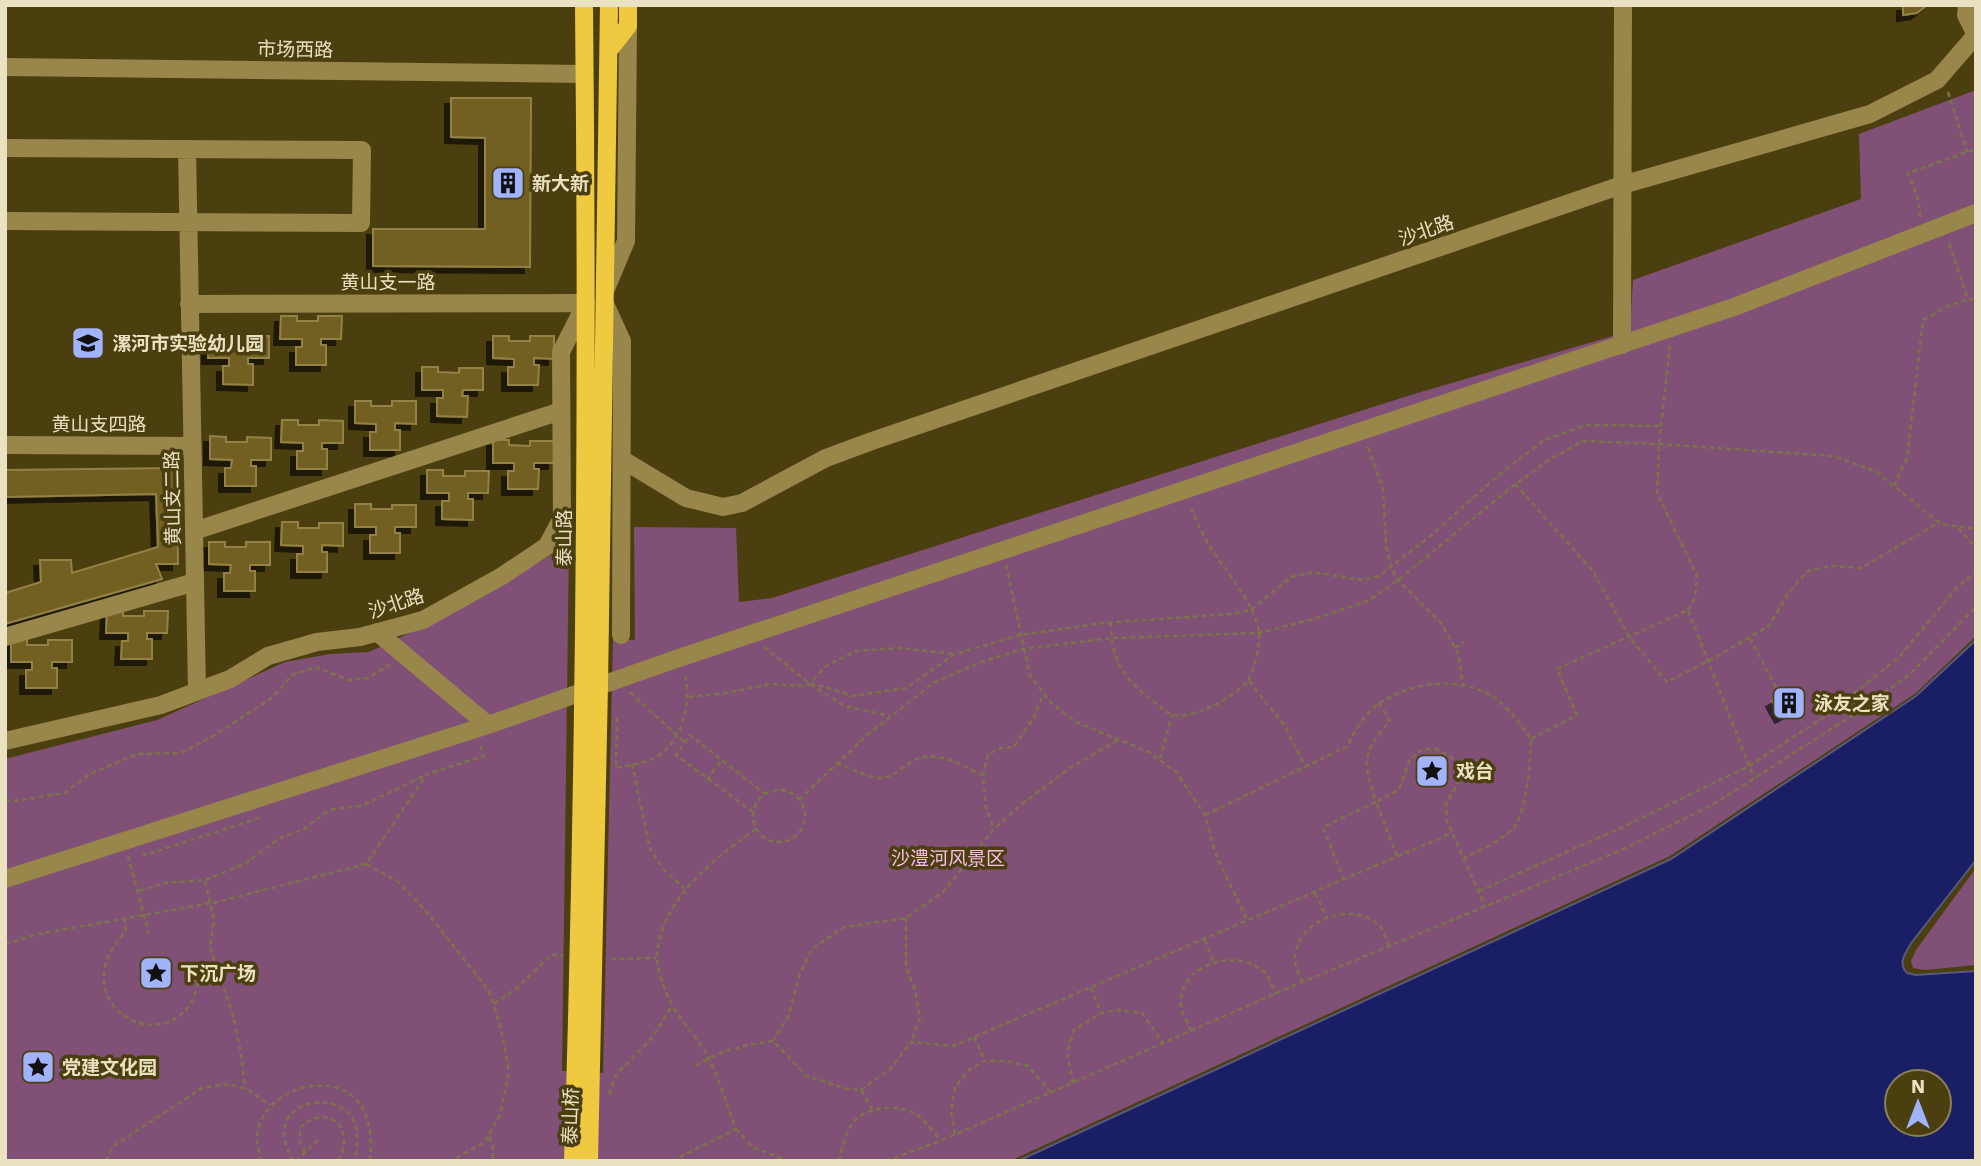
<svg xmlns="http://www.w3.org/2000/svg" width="1981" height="1166" viewBox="0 0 1981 1166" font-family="'Work Sans','Noto Sans SC',sans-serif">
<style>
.green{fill:#805077}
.water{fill:#1a1e64;stroke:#585880;stroke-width:2;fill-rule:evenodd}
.building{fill:#726022;stroke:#938144;stroke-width:2;filter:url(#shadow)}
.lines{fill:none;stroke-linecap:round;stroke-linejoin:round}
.path{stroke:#7e7348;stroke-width:2.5;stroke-dasharray:5 3.5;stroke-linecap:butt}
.minor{stroke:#98864b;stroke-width:18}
.major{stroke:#efc940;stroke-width:18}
.labels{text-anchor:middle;stroke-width:7;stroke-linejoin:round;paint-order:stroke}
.street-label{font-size:19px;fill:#eae1c2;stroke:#4c3f0f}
.poi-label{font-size:19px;font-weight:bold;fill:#eae1c2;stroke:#4c3f0f;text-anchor:start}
.park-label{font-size:19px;fill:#f8bded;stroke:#4c3f0f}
</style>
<defs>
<filter id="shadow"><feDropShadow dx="-6" dy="6" stdDeviation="0" flood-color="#0009"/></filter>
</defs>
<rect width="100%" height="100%" fill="#4c3f0f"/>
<!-- green -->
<path class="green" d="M1976,90V636L1916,693L1670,856L1010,1161H5V759L157,720L285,662L330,654L369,652L424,626L569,545L562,1071L603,1073L613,639L635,640L634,527L736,528L739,602L772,598L1414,394L1630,331L1633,280L1861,199L1859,134Z
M1976,868V965L1925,970L1913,968L1911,961L1916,950Z"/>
<!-- water -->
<path class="water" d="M1976,640V860L1912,942C1906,952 1897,963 1907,973L1916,975L1976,971V1161H1018L1671,859L1916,696ZM1897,1082H1939V1124H1897Z"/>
<!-- building -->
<path class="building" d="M1903,5H1927L1917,13L1903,15Z
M451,98H531L530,267L373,266V229H485V138L451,137Z
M281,316H297V321H318V316H342L341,339H321V345H326V365H296V347H302V339H280Z
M208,335H224V341H245V336H269V358H248V364H253V385L223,384V366H229V358H208Z
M493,336H509V341H530V336H554V359L534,358V365H539L538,385H508V367H514V359L493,358Z
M422,367H438V372L459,373V368H483V390H463L462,396H468L467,417L437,416V398H443V390H422Z
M355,401H371V406H392V401H416V424L395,423V430H400V450H370V432H376V424L355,423Z
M282,420H298V425H319V420L343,421V443H322V449H327V469H297V451H303V443L281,442Z
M210,436L226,437V442H247V437L271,438V460H251V466H256V486H225V468H231L232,460L210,459Z
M493,440H509V445L530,446V441H554V463H534V469H539L538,489H508V471H514V463H493Z
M177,468L178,564H156L162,579L5,624V593L41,582L40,560H71L72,573L158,547L156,494L5,497V470Z
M427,470H443V476H465V471H489L488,493H468V499H473V520L442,519V501H449V493H427Z
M355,504H371V509H392V505H416V527H395V533H400V553H370V535H376V527H355Z
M282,522H298V528H319V523H343V546L322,545V552H327V572H297V554H303V546L281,545Z
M209,542H225V547H246V542H270V565H250V571H255V591H224V573H230L231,565L209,564Z
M107,610H123V616H144V611H168L167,633H147V639H152V659H121L122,641H128V633H106Z
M11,639H27V645H48V640H72V662H52V668H57V688H26V670H32V662H11Z
M1796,688L1805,704L1781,717L1772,701Z"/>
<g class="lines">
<!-- path -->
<path class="path" d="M1948,92L1967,152
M1920,217L1919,201L1908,173L1976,149
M1949,243L1968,299L1976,300
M1670,345L1659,444L1657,493L1697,576L1695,598L1688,610
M1368,447L1383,489L1386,545L1391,568L1398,580L1441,623L1458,653L1463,685
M1515,484L1593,571L1629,637L1667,682L1712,659L1769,626L1789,592L1808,571L1832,566L1861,568L1938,523
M1894,486L1907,458L1923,320L1946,307L1968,299
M1958,528L1976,548
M1006,565L1030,675L1050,702L1076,722L1149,752L1176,772L1205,815L1216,855L1248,922
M1111,622C1111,661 1124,679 1154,702C1159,705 1165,712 1171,714C1192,722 1233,697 1247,682C1253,675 1261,642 1259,632C1252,597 1223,570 1206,540C1200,529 1195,517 1190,506
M1750,638L1778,691
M764,647L810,684L844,706L890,716
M1455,648L1464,642
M1249,681L1284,725L1306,768
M810,684L826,687L852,696L906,688L955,654L1020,635L1103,623L1230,614L1251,610L1291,577L1313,572L1362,580L1379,576L1428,538L1500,474L1544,440L1587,425L1661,426
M630,692L684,742
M689,697L726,693L771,684L803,686L810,684L826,666L856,651L900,648L955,654
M617,718L616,768C628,765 644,764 655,758C683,741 692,704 685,674
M1531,739L1577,715L1557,669L1688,610L1754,778
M1160,759L1172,715
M837,763C849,768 865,776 878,778C893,779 904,765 917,759C938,750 965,766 983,776L986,808L994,829
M632,764L650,849L664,870L685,889
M983,776L988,754L1001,748L1014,747L1034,717L1043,694
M707,780L721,761
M753 816a26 26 0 1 1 52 0a26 26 0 1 1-52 0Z
M5,800L15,801L64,793L90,774L137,754L181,753L215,735L273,697L292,675L316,667L349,680L368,678L391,664
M799,800L867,735L935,682L981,662L1023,649L1111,638L1259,633L1314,619L1370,600L1398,580L1508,490L1547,461L1583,441L1659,444L1833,456L1875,471L1941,524L1976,529
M753,812L676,755L690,735L765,794
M1205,815L1348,746C1354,731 1366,712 1380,703C1409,684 1449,677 1482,691C1504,700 1517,720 1531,739C1531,758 1526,812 1515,826C1505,839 1479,851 1464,858
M143,852L145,855L262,817
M128,856L149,934
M1397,856L1376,802L1399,790L1410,759L1423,749H1436L1451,757L1455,763L1458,783L1446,804L1447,821L1485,906
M366,864L397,881L426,911L489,991L501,1028L509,1072L500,1115L484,1143L450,1161
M1344,880L1323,827L1376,802C1363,762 1361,753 1390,721L1379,703
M205,881L214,919L210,947L232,1012L241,1053L245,1089
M139,891L164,883L205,880L244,864L280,838L304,829L325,813L334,809L361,806L424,776
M1479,891L1625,826L1749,766L1829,714L1901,655L1958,586L1976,573
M1315,893L1327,918
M124,918L126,931C60,1001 159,1059 192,1001C195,995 197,987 199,981L219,975
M906,918V967L915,990L920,1018L911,1042
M1205,940L1214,963
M5,944L38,934L217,902L366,864L427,774L484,756L480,745
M611,959L656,958
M192,979L199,981
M1303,982C1299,974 1294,966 1295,956C1298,919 1353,900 1380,926C1384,930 1386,939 1389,945
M1091,988L1101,1013
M494,1004L517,988L551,955H563
M1191,1031C1188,1023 1182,1013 1181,1005C1178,963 1240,946 1266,974C1270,979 1273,988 1276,994
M974,1037L985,1061
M773,1041L788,1017L800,974L812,949L844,927L906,918L943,892L994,829L1022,804L1070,768L1120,739
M696,1066C720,1050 745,1045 773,1041L807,1076L847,1089L861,1090L873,1111
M1073,1083L1067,1052L1074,1030L1101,1013L1119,1010L1142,1013L1163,1043
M861,1090L891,1068L911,1042L953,1046L1452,833
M609,1094L616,1075L652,1038L671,1007
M736,1129L752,1147L788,1161
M955,1134L951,1112L955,1088L967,1071L985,1061H1007L1028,1066L1051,1093
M489,1137L493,1145V1161
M305,1152L300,1141V1128C318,1109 346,1115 344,1145C343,1150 340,1156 338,1161
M106,1161L112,1147L202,1088L229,1084L248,1090L270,1105
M261,1161C260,1154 257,1146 257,1139C258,1090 332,1067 359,1103C371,1119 372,1142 370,1161
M293,1161C253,1094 360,1081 357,1139C357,1147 357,1154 354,1161
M296,1161L318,1140
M672,1161L736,1129C727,1106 720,1081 709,1059C700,1039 683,1025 673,1006C666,994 656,969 657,955C661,899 714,859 756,829
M839,1161C842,1148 845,1135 852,1124C864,1106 901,1103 917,1115C926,1121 933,1132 940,1140
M886,1161L940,1141L1288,988L1619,851L1714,804L1861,710L1910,674L1976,607"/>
<!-- minor -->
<path class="minor" d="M5,67L584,74
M5,148L362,150L361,223L5,221
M187,149L197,691
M605,291L626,241L628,26
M605,304L622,341L621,635
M1622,345L1623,5
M5,445L192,446
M623,460L686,498L723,507L742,503L826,458L872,441L1622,185L1870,114L1937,80L1976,35L1966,15L1967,5
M194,531L561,411
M377,632L488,725
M5,637L195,582
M5,741L161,705L230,679L268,656L317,642L360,637L423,620L502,576L547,546L562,518L561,352L586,303L189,304
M5,879L488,725L676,659L1734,307L1976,213"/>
<!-- major -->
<path class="major" d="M609,50L628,26V5
M573,1161C585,776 588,390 584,5
M589,1161L599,686L609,5"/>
</g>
<!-- icons -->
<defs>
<symbol id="building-square" viewBox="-11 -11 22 22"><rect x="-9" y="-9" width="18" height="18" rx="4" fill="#a1b3fd" stroke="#4c3f0f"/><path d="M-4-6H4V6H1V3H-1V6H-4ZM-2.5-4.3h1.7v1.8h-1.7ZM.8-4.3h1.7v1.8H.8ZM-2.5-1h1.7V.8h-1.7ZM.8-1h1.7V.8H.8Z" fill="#111"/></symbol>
<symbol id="school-square" viewBox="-11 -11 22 22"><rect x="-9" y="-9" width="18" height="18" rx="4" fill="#a1b3fd" stroke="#4c3f0f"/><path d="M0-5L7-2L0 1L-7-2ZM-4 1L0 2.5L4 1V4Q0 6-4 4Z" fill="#111"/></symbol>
<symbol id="sight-square" viewBox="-11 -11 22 22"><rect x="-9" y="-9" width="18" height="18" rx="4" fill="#a1b3fd" stroke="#4c3f0f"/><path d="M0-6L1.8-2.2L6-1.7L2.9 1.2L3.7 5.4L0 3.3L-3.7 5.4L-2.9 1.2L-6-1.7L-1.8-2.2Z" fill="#111"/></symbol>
</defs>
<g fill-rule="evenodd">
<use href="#building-square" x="489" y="164" width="38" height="38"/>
<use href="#school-square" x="69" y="324" width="38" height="38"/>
<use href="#building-square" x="1770" y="684" width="38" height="38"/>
<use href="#sight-square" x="1413" y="752" width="38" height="38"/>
<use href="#sight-square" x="137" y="954" width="38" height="38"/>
<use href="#sight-square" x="19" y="1048" width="38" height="38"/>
</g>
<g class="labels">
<!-- street labels -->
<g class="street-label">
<text transform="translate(295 49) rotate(1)" y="7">市场西路</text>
<text transform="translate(1426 230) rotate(-19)" y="7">沙北路</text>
<text x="388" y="289">黄山支一路</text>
<text x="99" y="431">黄山支四路</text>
<text transform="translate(172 498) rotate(-91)" y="7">黄山支二路</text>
<text transform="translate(564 538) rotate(-90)" y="7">泰山路</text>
<text transform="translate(396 603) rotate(-18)" y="7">沙北路</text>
<text transform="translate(570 1116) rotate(-88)" y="7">泰山桥</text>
</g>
<!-- poi labels -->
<g class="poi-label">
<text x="532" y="190">新大新</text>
<text x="112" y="350">漯河市实验幼儿园</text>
<text x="1814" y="710">泳友之家</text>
<text x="1456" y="778">戏台</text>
<text x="180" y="980">下沉广场</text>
<text x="62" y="1074">党建文化园</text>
</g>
<!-- park labels -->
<g class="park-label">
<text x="948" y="865">沙澧河风景区</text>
</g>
</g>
<!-- border -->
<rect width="1981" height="1166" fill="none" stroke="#eae1c2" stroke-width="14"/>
<!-- north arrow -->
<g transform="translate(1918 1103)"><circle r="33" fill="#4c3f0f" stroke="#8b8057" stroke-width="2"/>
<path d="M0-5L12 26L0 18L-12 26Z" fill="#a1b3fd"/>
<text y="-10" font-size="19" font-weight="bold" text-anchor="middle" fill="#eae1c2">N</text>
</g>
</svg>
